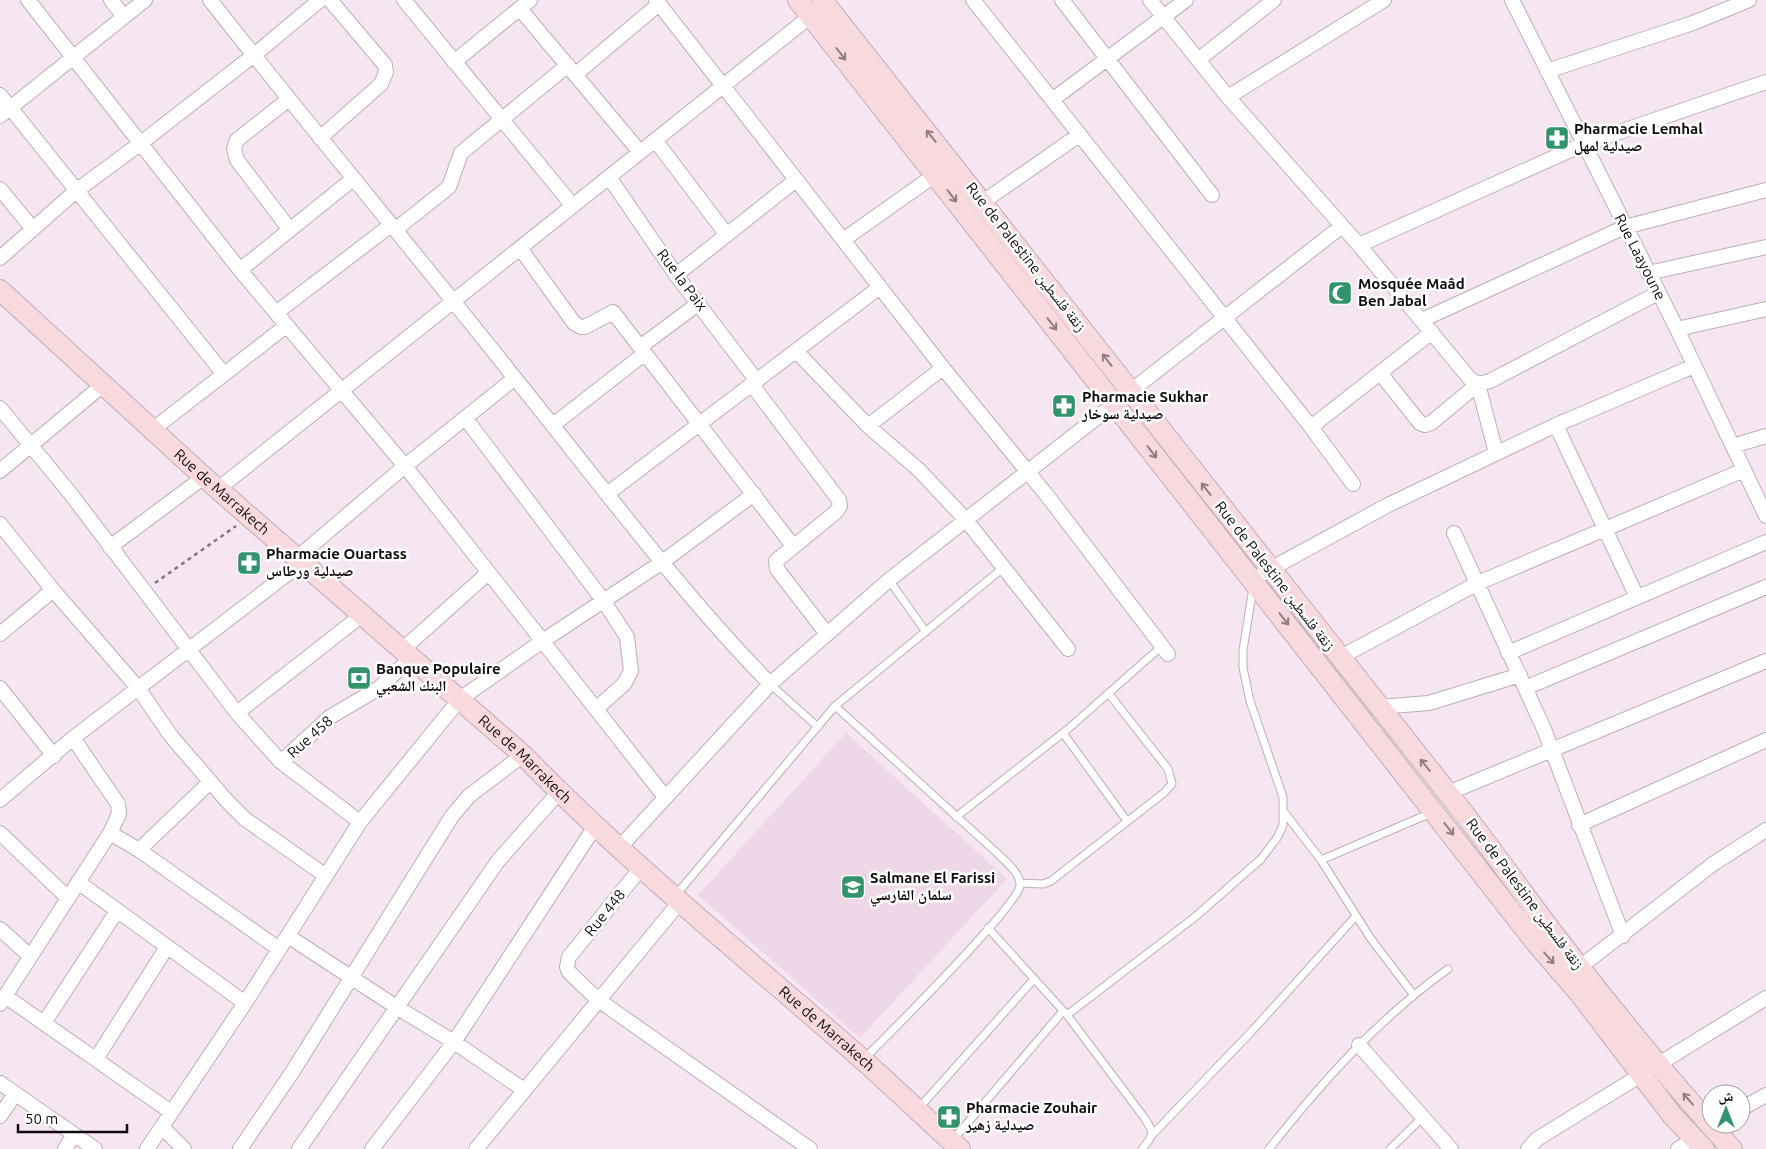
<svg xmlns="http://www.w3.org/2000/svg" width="1766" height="1149" viewBox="0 0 1766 1149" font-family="Ubuntu,'Noto Naskh Arabic',sans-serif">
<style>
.built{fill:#eed7e7}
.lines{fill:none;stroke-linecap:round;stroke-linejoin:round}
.lane-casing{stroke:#bdaeb8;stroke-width:9}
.street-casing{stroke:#bdaeb8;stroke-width:16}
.secondary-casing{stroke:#bdaeb8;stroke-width:22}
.path{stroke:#81777e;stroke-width:2.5;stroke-dasharray:4 4;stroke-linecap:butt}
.lane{stroke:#fff;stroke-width:7}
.street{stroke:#fff;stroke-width:14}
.secondary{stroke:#f8dade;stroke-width:20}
.oneway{stroke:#907d81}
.labels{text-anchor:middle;stroke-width:5;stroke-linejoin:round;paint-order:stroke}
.poi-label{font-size:15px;font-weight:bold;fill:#110c10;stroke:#fff;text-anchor:start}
.street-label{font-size:15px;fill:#110c10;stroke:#fff}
</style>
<rect width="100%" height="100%" fill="#f6e6f1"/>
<!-- built -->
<path class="built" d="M846,733L1007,879L860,1038L698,895Z"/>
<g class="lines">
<defs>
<path id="lane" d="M889,580L926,632
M770,684L818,727
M835,706L997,853C1005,861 1021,873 1020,886C1017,906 888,1035 865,1058
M1063,733L1127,821
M1284,812L1321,860L1371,939L1413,994
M956,817L1068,729L1162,646
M1321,860L1431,813
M1020,883L1043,884L1051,881L1165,792L1172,784L1168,769L1109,694
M675,896L835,706L1003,568
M988,928L1067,1015L1143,1116C1154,1132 1155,1134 1142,1149
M1067,1015L1195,917L1261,859L1277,838L1283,825V797L1250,701L1243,668V650L1253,588
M919,1108L1034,979
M1152,1135L1252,1031L1356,916
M952,1141L1063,1011
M1269,1149C1322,1082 1378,1019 1448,969
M1390,1149L1422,1118"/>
<path id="street" d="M28,0L240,270L405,466L665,797
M111,0L124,17
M210,0C310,127 414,251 514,377C598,481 677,588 770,684
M404,0L573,206
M656,0L943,368L1049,498L1168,654
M973,0L1311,427L1353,484
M1062,0L1212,195
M1150,0L1228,97L1359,245L1470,379L1478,384L1490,381L1658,293
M1512,0L1677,329L1766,516
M520,9L640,152
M1198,60L1274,0
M454,62L530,0
M1547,71L1693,23L1749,0
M576,74L659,4
M0,95L223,373
M1228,97L1384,0
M289,99L237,140L234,149L237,160L290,230
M1052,100L1186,0
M0,116L145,0
M320,138L381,84L386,72L385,65L330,0
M655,140L727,235
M609,177L676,275L757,381
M0,189L33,229
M983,202L1079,135
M395,230L449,187L461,153L568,65
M843,240L935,175
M1359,245L1584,144L1766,82
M520,248L574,323L581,327H585L613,312L640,347
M0,258L76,191L141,143L254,55L320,0
M240,270L353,179
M1648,273L1766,247
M676,275L796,180
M699,303L640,347L793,546
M276,313L391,225
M1422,320L1625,227L1766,190
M1677,329L1766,309
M796,351L868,426L919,470L966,520L1068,649
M1380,373L1420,423L1425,425L1431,423L1478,384L1496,453
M752,385L839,500L840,506L836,512L776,561L777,569L827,634
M0,408L70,493L237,713L281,762L360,822
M466,419L603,600L627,637L631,671L624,684L597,708
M553,425L644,354
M1556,425L1637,597
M868,426L943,368
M1311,427L1432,332
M152,430L286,326
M1733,446L1766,436
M0,471L104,384
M218,489L817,11
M607,494L880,287
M0,524L53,590L138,688L171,736L227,801L245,819L326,876
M1454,533L1544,729L1623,936
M110,547L204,477
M298,557L405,466L515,378
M1263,573L1388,505L1556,425L1694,366
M0,634L53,590
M402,650L488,573
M1508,653L1766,542
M1339,658L1478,583L1744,470
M0,688L54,756
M1525,688L1766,587
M1378,707L1429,703L1520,675
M237,713L362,615
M281,762L330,717L379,688L410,659
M1448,793L1766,661
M0,800L73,738L303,562
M1579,825L1766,740
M0,833L68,898
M110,833L139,850L279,949
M620,847L770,684L889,580L1342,226
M139,850L210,782
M641,868L569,957L567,967L569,972L597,999L810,1149
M78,882L245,1003
M0,929L30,956
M288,936L398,1008L454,1042L524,1090
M1580,967L1713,864L1766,830
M5,996L171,1112
M0,1004L110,833L119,814L118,804L73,738
M44,1023L117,911
M1359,1045L1451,1149
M96,1059L167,947
M0,1083L78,1137
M1741,1109L1766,1095
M0,1116L15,1094
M162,1127L184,1149
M65,1149L71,1139L78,1137L95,1149
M147,1149L245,1003L360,822L460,699L544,640L661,563L754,494
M240,1149L293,1071L452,816L469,796L523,755
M299,1149L498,861L559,792
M372,1149L454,1042L596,825
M476,1149L679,903
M1528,1149L1537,1139L1766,998
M1678,1149L1695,1139"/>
<g id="secondary">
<path d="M798,0L1536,943L1580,994L1672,1115L1704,1149"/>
<path d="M822,0C1031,263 1238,529 1447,792C1484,838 1518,887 1553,933C1610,1007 1669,1080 1732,1149"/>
<path id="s1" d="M0,290L204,477L523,755C629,864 748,959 863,1060C896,1089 927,1120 960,1149"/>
</g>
</defs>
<!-- lane casing -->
<use href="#lane" class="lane-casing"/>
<!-- street casing -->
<use href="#street" class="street-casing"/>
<!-- secondary casing -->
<use href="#secondary" class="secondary-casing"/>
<!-- path -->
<path class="path" d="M155,583L236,526"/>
<!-- lane -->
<use href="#lane" class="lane"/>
<!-- street -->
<use href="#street" class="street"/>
<!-- secondary -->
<use href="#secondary" class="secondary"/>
</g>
<!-- one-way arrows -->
<defs><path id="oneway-shaft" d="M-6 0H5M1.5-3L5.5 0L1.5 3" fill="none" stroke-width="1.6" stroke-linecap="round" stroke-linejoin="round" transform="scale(1.25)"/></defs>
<g class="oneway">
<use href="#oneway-shaft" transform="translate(841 54) rotate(52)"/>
<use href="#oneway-shaft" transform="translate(931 136) rotate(-129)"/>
<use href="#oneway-shaft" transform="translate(952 196) rotate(52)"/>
<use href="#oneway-shaft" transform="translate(1052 324) rotate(52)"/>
<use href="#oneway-shaft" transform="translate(1107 360) rotate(-128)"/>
<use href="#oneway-shaft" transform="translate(1152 452) rotate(52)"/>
<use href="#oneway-shaft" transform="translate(1206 489) rotate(-128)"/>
<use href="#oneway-shaft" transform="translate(1284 619) rotate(52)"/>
<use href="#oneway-shaft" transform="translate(1425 765) rotate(-129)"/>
<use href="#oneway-shaft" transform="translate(1449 829) rotate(52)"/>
<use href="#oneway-shaft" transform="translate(1549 958) rotate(49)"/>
<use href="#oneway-shaft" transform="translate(1688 1099) rotate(-131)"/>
</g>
<!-- icons -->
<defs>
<symbol id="pharmacy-square" viewBox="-11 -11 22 22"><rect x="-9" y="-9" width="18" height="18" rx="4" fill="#33936c" stroke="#fff"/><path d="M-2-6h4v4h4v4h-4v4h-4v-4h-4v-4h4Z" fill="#fff"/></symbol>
<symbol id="mosque-square" viewBox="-11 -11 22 22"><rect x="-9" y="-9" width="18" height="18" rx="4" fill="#33936c" stroke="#fff"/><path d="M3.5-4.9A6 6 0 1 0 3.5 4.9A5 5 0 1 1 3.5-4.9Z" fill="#fff"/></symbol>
<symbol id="bank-square" viewBox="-11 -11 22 22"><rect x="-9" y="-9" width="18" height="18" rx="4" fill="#33936c" stroke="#fff"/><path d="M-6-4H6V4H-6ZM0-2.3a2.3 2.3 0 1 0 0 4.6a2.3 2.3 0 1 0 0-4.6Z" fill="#fff"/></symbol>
<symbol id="school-square" viewBox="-11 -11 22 22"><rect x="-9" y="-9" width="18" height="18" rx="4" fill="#33936c" stroke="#fff"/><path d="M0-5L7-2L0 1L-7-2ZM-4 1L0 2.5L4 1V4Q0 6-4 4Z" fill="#fff"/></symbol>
</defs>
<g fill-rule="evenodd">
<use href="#pharmacy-square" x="1543" y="124" width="28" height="28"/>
<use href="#mosque-square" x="1326" y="279" width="28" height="28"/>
<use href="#pharmacy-square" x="1050" y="392" width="28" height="28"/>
<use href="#pharmacy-square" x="235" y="549" width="28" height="28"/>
<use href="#bank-square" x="345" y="664" width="28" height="28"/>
<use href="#school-square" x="839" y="873" width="28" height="28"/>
<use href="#pharmacy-square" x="935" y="1103" width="28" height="28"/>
</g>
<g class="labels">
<!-- poi labels -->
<g class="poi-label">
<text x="1574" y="134">Pharmacie Lemhal<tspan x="1574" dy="17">صيدلية لمهل</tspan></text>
<text x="1358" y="289">Mosquée Maâd<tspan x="1358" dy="17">Ben Jabal</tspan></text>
<text x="1082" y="402">Pharmacie Sukhar<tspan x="1082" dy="17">صيدلية سوخار</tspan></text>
<text x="266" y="559">Pharmacie Ouartass<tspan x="266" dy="17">صيدلية ورطاس</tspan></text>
<text x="376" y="674">Banque Populaire<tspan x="376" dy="17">البنك الشعبي</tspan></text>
<text x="870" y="883">Salmane El Farissi<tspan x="870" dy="17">سلمان الفارسي</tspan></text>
<text x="966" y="1113">Pharmacie Zouhair<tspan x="966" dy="17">صيدلية زهير</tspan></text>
</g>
<!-- street labels -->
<g class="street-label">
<text transform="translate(1026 257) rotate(52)" y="5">Rue de Palestine زنقة فلسطين</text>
<text transform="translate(1640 257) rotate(63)" y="5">Rue Laayoune</text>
<text transform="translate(682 280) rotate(53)" y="5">Rue la Paix</text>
<text dy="5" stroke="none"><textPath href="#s1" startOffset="300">Rue de Marrakech</textPath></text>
<text transform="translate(1275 576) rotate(52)" y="5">Rue de Palestine زنقة فلسطين</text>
<text transform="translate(310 737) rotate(-42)" y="5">Rue 458</text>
<text dy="5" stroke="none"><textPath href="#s1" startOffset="704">Rue de Marrakech</textPath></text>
<text transform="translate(1525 894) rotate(53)" y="5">Rue de Palestine زنقة فلسطين</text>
<text transform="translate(605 913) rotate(-51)" y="5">Rue 448</text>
<text dy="5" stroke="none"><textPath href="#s1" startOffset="1109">Rue de Marrakech</textPath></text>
</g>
</g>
<!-- north arrow -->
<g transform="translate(1726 1109)"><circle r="24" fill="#ffffff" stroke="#a09e9f"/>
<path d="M0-4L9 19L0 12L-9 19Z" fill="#33936c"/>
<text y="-8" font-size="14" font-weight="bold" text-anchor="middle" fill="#110c10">ش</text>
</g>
<!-- scale -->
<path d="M18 1124v8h109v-8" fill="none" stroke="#110c10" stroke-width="2.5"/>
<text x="25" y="1124" font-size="15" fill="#110c10" stroke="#ffffff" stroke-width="4" paint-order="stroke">50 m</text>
</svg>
